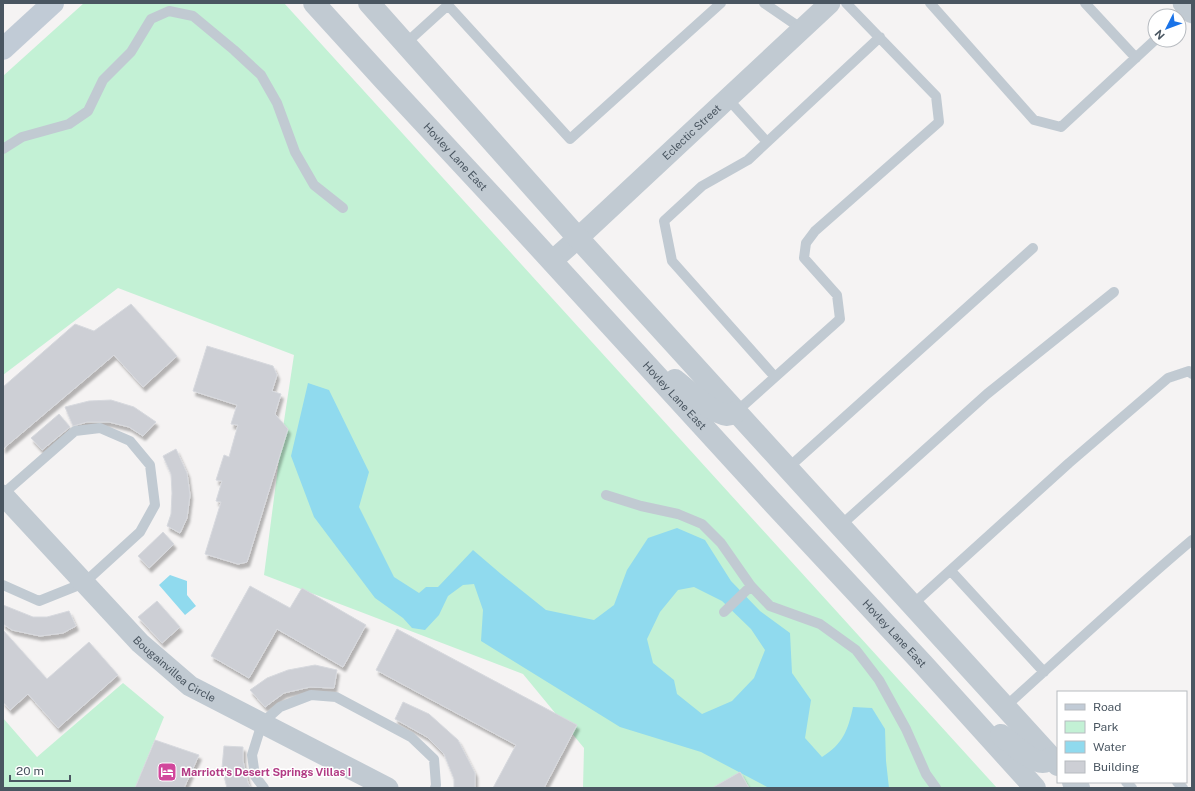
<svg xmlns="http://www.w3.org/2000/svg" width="1195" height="791" viewBox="0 0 1195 791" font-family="'Public Sans',sans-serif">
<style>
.green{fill:#c3f1d5}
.water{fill:#90daee;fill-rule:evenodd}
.building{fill:#cdcfd5;stroke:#d7d9de;filter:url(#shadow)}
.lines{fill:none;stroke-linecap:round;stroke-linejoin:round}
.service{stroke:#c1cad2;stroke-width:10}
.minor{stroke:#c1cad2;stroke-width:21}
.tertiary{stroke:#c1cad2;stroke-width:22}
.secondary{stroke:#c1cbd6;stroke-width:22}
.labels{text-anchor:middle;stroke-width:3;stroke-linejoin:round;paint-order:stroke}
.street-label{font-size:11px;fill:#4a5661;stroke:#fff}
.hotel-label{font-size:11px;font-weight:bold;fill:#b23c85;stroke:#fff;text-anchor:start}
</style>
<defs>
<filter id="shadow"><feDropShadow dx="2.5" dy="4.5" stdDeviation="1" flood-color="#0004"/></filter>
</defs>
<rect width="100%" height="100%" fill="#f5f3f3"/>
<!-- green -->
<path class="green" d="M84,3H284L997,788H749L733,779L715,788H583L584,748L523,674L264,575L284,421L294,355L118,288L3,375V76Z
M123,683L164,717L135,788H3V718L37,757Z"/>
<!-- water -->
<path class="water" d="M308,383L329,390L369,472L359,507L394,577L419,593L426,587H438L473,550L501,574L546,610L594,620L614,605L627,570L648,538L677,528L705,540L731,581L760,611L790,633L792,673L811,700L805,738L822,757C843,744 848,730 853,707L872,708L885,729L886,761L889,788H769L701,752L620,727L481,641L483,610L474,584L463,585L448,596L439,615L425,630L412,628L403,618L375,598L314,517L291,456ZM694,587L722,601L751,629L765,650L754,678L732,701L702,714L677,694L674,680L653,663L647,639L660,612L678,590Z
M170,575L187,581V595L196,606L185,615L159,585Z"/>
<!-- building -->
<path class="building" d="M131,304L177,356L143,387L114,355L3,449V387L75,324L94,331Z
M207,346L273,366L277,375L272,391L281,394L275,414L288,429L247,562L238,564L205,554L221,502L216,501L222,481L216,480L224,455L229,457L238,425L231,424L237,405L193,391Z
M111,400L134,407L156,422L143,436L129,427L109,422H87L73,426L65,407L89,401Z
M59,414L70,427L42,450L31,438Z
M176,449L187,473L190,495L187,518L180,533L167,526L171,514L172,493L171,474L163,456Z
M163,532L174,544L149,568L138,556Z
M250,586L290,608L302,588L366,625L343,667L277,629L249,678L211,656Z
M157,601L180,627L162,643L138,617Z
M3,605L33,617H47L69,611L76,626L63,633L40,636L12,630L3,624Z
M397,629L577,725L544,788H493L516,745L376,670Z
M3,630L47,679L89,642L118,675L58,728L28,694L10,710L3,702Z
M315,665L337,670L334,688L310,687L284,693L265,707L250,690L267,678L288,670Z
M403,702L429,714L458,740L475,773V788H454V779L444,754L427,737L395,719Z
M155,740L199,755L184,788H135Z
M224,746L243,747V761L248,783L251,788H227L222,768Z
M740,772L749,788H712Z"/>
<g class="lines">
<!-- service -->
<path class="service" d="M446,3L570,139L721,3
M764,3L802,29
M930,3L1034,120L1061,127L1155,40
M1085,3L1136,58
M405,44L448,5
M727,98L767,142
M3,149L22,137L69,124L88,111L103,80L131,52L151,19L169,11L193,16L234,50L261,75L277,103L295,152L314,185L343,208
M775,377L672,261L664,221L702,186L748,160L880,37
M736,412L840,319L837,295L804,258L806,243L815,231L939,122L936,96L846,3
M788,468L1033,248
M3,494L75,431L100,428L130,441L150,465L155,505L140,532L84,583L39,601L3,585
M606,495L641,506L678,514L702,524L721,543L751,586L770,606L820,624L856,650L879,680L906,729L926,774L936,788
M840,526L987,394L1114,292
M951,571L1044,672
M912,605L1069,463L1168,378L1189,371L1192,374
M724,612L751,586
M1005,707C1067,651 1128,594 1192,540
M1126,782L1132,788
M1177,782L1183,788
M264,788L255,776L252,755L262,723L280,707L311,695L336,697L411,737L434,759L436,785L435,788"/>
<!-- minor -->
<g class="minor">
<path d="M1183,3L1192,13"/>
<path id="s1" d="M552,261L578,238L830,3"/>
<path id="s2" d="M3,495L140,643L190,686L388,788"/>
</g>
<!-- tertiary -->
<g class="tertiary">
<path id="s3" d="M314,3L385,81L504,209L773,503L923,664L1035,788"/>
<path d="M369,3L578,238L1058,765"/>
<path d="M675,380C686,389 713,414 727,415C730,415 733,413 736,412"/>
<path d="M1001,735C1009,741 1033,763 1043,762C1046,762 1049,760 1051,758"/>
<path d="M1073,782L1079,788"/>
</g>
<!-- secondary -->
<path class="secondary" d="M3,49L53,3"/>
</g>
<!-- icons -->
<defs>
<symbol id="hotel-square" viewBox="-11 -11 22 22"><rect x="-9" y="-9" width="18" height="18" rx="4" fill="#d1479c" stroke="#fff"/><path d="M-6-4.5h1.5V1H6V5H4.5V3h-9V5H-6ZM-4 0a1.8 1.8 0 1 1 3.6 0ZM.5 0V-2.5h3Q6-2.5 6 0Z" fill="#fff"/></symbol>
</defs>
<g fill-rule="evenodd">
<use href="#hotel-square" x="156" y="761" width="22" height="22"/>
</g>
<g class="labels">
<!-- street labels -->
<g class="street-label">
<text dy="4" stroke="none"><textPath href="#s1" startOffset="190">Eclectic Street</textPath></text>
<text dy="4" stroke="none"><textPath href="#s3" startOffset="209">Hovley Lane East</textPath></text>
<text dy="4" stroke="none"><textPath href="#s3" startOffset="533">Hovley Lane East</textPath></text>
<text dy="4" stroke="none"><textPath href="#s3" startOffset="857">Hovley Lane East</textPath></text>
<text dy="4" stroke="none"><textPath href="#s2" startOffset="245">Bougainvillea Circle</textPath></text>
</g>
<!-- hotel labels -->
<g class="hotel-label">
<text x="181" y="776">Marriott's Desert Springs Villas I</text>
</g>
</g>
<!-- border -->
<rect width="1195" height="791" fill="none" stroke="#4a5661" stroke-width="8"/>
<!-- legend -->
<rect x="1057" y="691" width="130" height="92" fill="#ffffff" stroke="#b7bbc0"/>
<rect x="1065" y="704" width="20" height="6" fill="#c1cbd6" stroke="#b7bbc0"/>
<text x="1093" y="711" font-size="12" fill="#4a5661">Road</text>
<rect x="1065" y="721" width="20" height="12" fill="#c3f1d5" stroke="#b7bbc0"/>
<text x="1093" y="731" font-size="12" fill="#4a5661">Park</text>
<rect x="1065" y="741" width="20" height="12" fill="#90daee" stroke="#b7bbc0"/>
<text x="1093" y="751" font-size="12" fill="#4a5661">Water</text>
<rect x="1065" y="761" width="20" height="12" fill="#cdcfd5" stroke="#b7bbc0"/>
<text x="1093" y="771" font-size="12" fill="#4a5661">Building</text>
<!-- north arrow -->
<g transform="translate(1167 28) rotate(228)"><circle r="19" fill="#ffffff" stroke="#b7bbc0"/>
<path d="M0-3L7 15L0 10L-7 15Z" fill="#1a73e8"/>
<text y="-6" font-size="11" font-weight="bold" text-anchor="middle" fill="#4a5661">N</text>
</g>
<!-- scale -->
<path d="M10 775v6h60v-6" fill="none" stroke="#4a5661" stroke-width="2"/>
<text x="16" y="775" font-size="12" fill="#4a5661" stroke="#ffffff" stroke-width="3" paint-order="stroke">20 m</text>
</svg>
